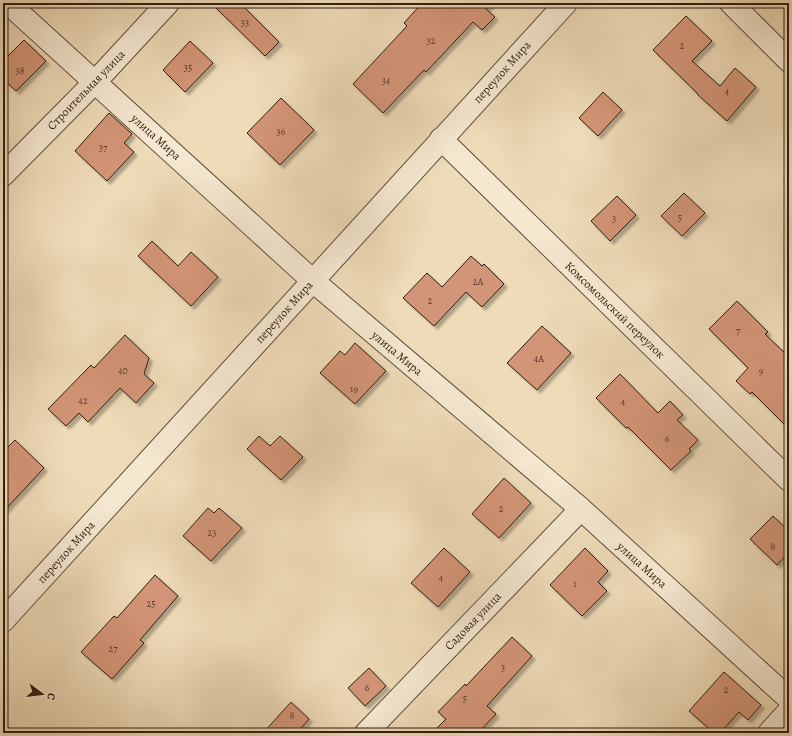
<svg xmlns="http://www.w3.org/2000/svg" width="792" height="736" viewBox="0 0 792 736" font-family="Alegreya,serif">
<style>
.building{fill:#d39577;stroke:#2f1e11;filter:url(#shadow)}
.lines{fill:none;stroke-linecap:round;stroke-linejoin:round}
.minor-casing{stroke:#5f4d3b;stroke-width:24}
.minor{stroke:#f5e8d1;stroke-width:22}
.labels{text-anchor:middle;stroke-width:4;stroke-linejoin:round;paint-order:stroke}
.number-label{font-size:10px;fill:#583c2a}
.street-label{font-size:12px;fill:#2f1e11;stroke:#f5e8d1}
</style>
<defs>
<filter id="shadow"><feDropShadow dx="3.5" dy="3.5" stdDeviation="1" flood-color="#0004"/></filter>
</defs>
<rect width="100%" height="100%" fill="#efdbb8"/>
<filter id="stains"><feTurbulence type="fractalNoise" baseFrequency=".005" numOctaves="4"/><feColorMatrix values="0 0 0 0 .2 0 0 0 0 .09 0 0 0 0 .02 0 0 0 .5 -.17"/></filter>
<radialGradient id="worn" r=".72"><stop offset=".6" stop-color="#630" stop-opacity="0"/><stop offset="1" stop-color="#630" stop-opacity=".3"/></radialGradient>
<!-- building -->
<path class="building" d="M211,3H240L279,42L265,56Z
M422,3H491L486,9L495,17L482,30L473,22L426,72L424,70L383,113L353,84L407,26L404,23Z
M686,16L712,41L692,61L720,86L735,68L756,87L727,121L698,95V94L653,50Z
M24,40L46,61L16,91L3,79V61Z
M190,41L213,63L185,92L163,70Z
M603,92L622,110L598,136L579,118Z
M281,98L314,130L280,165L247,133Z
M109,113L132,134L124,143L134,152L107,181L75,151Z
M684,193L705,213L682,236L661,216Z
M617,196L636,215L610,241L591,221Z
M152,241L178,266L191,252L218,277L191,306L138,256Z
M471,256L482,266L484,264L504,284L482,307L466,292L434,326L403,298L427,273L442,287Z
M737,301L768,332L765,334L789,357V429L752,392L750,394L736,381L748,368L709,329Z
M542,326L571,353L537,390L507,363Z
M125,335L149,358L144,374L154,383L136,403L120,388L88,422L79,413L66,426L48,409L91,365L94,368Z
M355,343L386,371L355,404L320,373L340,351L345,355Z
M620,374L658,413L670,401L683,415L677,420L698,440L689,449L691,451L671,470L628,427L626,428L596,398Z
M259,436L270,446L280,436L303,457L281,480L247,449Z
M15,440L44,468L3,512V452Z
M504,478L531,503L499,538L472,514Z
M208,508L214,513L219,508L242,528L211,561L183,536Z
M773,516L789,531V552L777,565L750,539Z
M444,548L470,572L438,607L411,583Z
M585,548L608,571L598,582L607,591L582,616L550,585Z
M155,575L178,596L140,640L144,643L112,679L81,652L114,616L117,618Z
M512,637L532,656L487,706L496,714L478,733H432L446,719L438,712L465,684L466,686Z
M369,668L386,686L365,706L348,688Z
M724,672L761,705L748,720L739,712L720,733H714L689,711Z
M291,702L309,719L297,733H263Z"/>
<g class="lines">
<defs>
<path id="minor" d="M8,3L313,281L581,509L789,699
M731,3L789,61
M441,139L789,480
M3,175L95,82L168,3
M3,621L566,3
M366,733L581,509
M769,733L789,711"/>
</defs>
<!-- minor casing -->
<use href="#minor" class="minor-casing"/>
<!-- minor -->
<use href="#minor" class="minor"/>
</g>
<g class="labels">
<!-- number labels -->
<g class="number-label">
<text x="245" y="26">33</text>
<text x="431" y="44">32</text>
<text x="682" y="49">2</text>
<text x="188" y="71">35</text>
<text x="20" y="74">38</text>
<text x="386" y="84">34</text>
<text x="727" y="95">4</text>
<text x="281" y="135">36</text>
<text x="103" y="151">37</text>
<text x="680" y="221">5</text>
<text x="614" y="222">3</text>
<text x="478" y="285">2А</text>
<text x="430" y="304">2</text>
<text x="738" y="334">7</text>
<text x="539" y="362">4А</text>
<text x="123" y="374">40</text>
<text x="761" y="374">9</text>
<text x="354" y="392">19</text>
<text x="83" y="404">42</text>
<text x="623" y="405">4</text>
<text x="667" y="442">6</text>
<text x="501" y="512">2</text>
<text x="212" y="536">23</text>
<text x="773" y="550">8</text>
<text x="441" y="581">4</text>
<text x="575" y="587">1</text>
<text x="151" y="607">25</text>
<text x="113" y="652">27</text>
<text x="503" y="671">3</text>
<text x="367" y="691">6</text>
<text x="726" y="693">2</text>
<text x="465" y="702">5</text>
<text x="292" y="719">8</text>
</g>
<!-- street labels -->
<g class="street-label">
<text transform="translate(502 72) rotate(-48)" y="4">переулок Мира</text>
<text transform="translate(86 90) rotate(-46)" y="4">Строительная улица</text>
<text transform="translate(156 137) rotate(42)" y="4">улица Мира</text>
<text transform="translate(615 310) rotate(44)" y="4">Комсомольский переулок</text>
<text transform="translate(284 312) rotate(-48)" y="4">переулок Мира</text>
<text transform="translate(397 353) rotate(40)" y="4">улица Мира</text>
<text transform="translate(66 552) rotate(-48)" y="4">переулок Мира</text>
<text transform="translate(642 565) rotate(42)" y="4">улица Мира</text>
<text transform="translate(473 621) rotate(-46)" y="4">Садовая улица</text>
</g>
</g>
<!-- margin -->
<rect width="792" height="736" fill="none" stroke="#efdbb8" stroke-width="16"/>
<rect x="4" y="4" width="784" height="728" fill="none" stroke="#2f1e11" stroke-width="2"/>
<rect x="8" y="8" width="776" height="720" fill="none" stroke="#2f1e11"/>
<!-- north arrow -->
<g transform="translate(42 694) rotate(105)" stroke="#f5e8d1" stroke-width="3" paint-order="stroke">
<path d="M0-3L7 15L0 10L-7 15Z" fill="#2f1e11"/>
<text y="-6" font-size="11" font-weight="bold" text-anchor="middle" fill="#2f1e11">С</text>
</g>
<rect width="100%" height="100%" filter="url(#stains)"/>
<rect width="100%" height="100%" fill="url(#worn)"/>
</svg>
